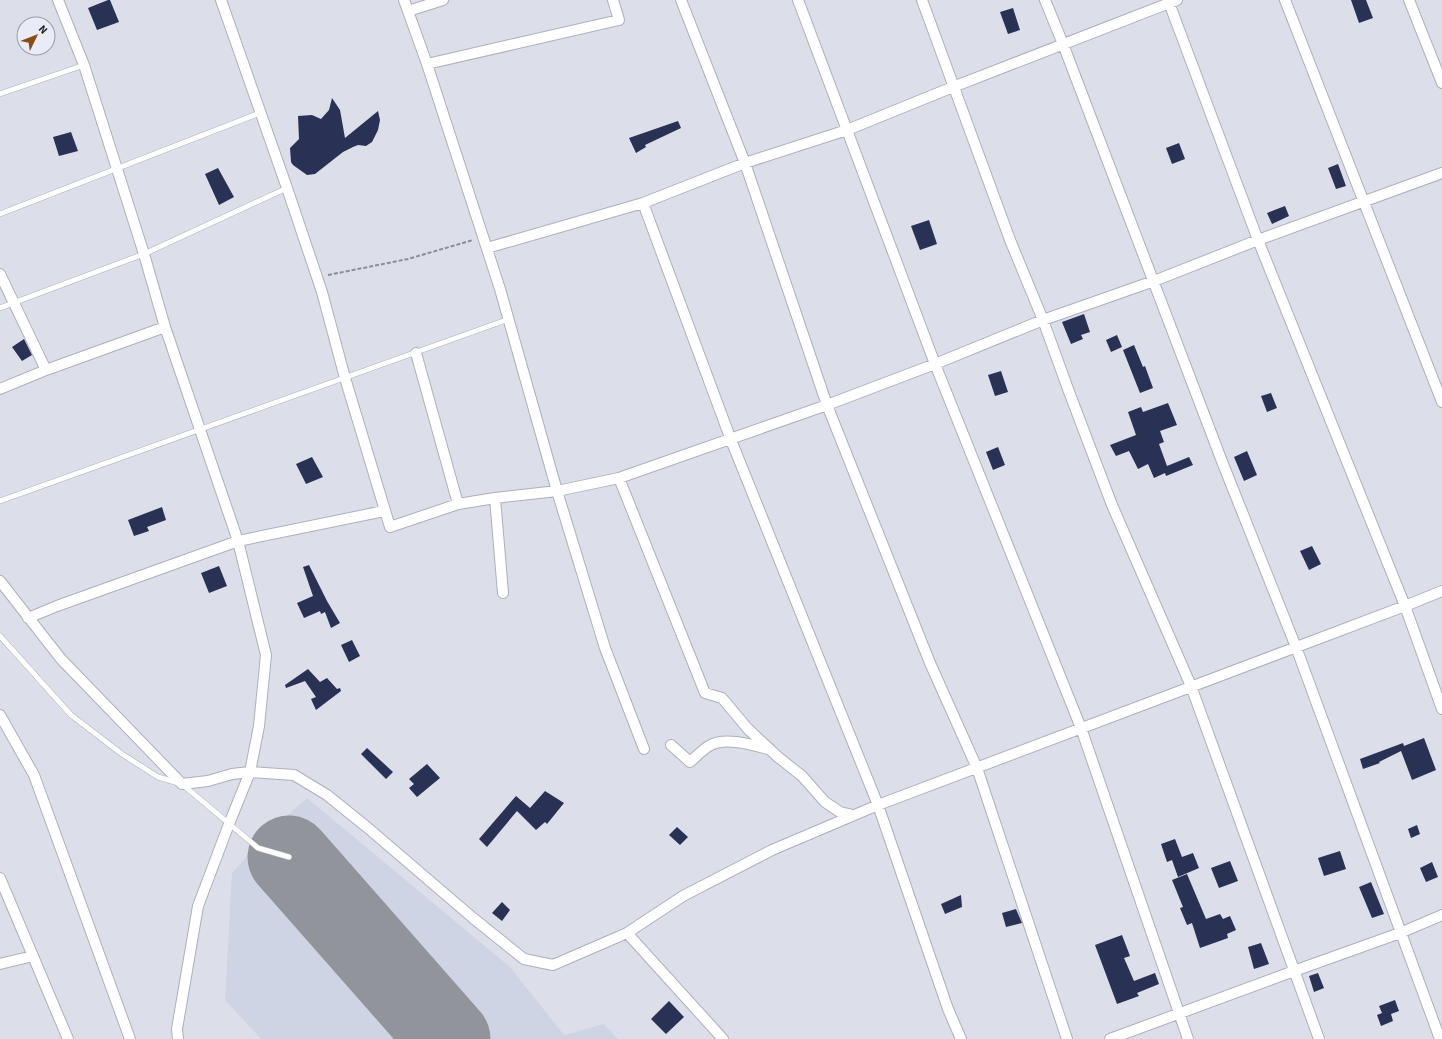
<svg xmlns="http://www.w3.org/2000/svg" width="1442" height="1039" viewBox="0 0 1442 1039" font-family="'Source Sans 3',sans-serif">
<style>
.built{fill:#cfd4e5}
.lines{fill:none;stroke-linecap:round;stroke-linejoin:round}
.runway{stroke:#92949b;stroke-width:83}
.building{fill:#293154}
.lane-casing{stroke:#adb0ba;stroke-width:6}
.street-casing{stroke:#adb0ba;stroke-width:12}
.path{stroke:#8b8d94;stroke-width:2;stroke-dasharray:4 2;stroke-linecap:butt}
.lane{stroke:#fff;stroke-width:5}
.street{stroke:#fff;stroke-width:10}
</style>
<rect width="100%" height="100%" fill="#dcdfe9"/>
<!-- built -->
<path class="built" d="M307,798L510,967L564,1035L604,1024L618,1039H261L225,1000L232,873L277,824Z"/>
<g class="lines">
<!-- runway -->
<path class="runway" d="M289,857L449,1039"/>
</g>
<!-- building -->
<path class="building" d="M108,0H110L119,22L97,30L88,8Z
M1351,0H1366L1373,18L1359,23Z
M1013,8L1020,30L1008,34L1000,12Z
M332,98L340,110L345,138L378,111L380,120L378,130L372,142L366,146L358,145L353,147L343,152L315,174L307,175L293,165L291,162L290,148L299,139L298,116L312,115L321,119L329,110Z
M678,121L681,128L645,145L646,147L636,153L629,138Z
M71,132L78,151L59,156L53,137Z
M1179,143L1185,159L1172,164L1166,148Z
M1338,164L1346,186L1336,189L1328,168Z
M218,168L234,197L219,205L205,174Z
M1285,206L1289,216L1272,224L1267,213Z
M929,220L937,244L920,250L911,226Z
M1084,314L1090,332L1081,335L1083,339L1071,344L1062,322Z
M1117,335L1122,347L1111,352L1106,340Z
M24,339L32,355L22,361L12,347Z
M1134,345L1143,367L1145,366L1153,388L1140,393L1123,350Z
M1001,371L1008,392L995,396L988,375Z
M1271,393L1277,408L1267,412L1261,396Z
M1168,403L1177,425L1160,431L1164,442L1159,444L1167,466L1189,457L1193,465L1166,476L1165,473L1154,478L1148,464L1138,469L1129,451L1116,456L1110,445L1136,435L1128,412L1141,407L1143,412Z
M998,447L1005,465L993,470L986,452Z
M1247,451L1257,475L1244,481L1234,457Z
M312,457L323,477L306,484L296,464Z
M162,507L166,520L147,527L149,531L134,536L128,520Z
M1312,546L1321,564L1309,570L1300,551Z
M309,565L327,601L340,623L331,628L325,612L321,614L320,611L304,618L297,603L313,596L303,567Z
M219,566L227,586L209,593L201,573Z
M352,640L360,656L349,662L341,645Z
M308,669L320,682L327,678L337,689L340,688L341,691L316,710L311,699L316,697L305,681L286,688L285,685Z
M1424,738L1436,770L1412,780L1401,751L1379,762L1380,763L1363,769L1360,759L1403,743L1404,746Z
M367,748L393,772L386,779L361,754Z
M427,764L440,778L417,797L409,788L414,784L409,779Z
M545,791L564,803L547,824L545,822L536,830L517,811L487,847L479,839L516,796L530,808Z
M1417,825L1420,834L1411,838L1408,829Z
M677,827L688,837L680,845L669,835Z
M1175,839L1182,857L1193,853L1199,868L1178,877L1172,860L1167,862L1161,844Z
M1340,851L1346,869L1324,876L1318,858Z
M1230,861L1238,881L1219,888L1211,868Z
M1432,862L1438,877L1426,882L1420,868Z
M1187,874L1206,919L1220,914L1223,919L1230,916L1236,930L1227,934L1228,938L1200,948L1192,923L1187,925L1180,908L1183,907L1172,880Z
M1371,882L1384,914L1372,918L1359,887Z
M961,895L962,907L945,914L941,904Z
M502,902L510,910L502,921L492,913Z
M1016,909L1022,923L1006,927L1002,913Z
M1122,935L1130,956L1124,958L1134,981L1155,973L1159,984L1137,993L1139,996L1117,1004L1095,945Z
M1261,943L1269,964L1254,969L1248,947Z
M1318,973L1324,988L1314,992L1309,976Z
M1395,1000L1399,1011L1391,1014L1393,1021L1381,1026L1377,1015L1382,1013L1379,1006Z
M669,1001L684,1017L666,1034L651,1019Z"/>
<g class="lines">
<defs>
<path id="lane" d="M0,94L84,65
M0,214L260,113
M0,308L144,254L287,188
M0,501L509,319
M0,636L71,715L122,754L158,777L182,784L258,848L289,857"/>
<path id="street" d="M58,0L84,65L144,254L165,327L238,541L266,655L259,726L250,772L229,824L198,906L177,1029L178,1039
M221,0L287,188L322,292L345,378L390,527L458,504L495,498L557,491L619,478L827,405L935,364L1043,320L1154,281L1258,240L1442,173
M404,0L427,64L500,289L557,491L605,648L644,749
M681,0L745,163L827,405L930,663L977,768L1067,1039
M798,0L935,364L1081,728L1188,1039
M922,0L1010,240L1043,320L1068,389L1112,505L1191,686L1319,1039
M1045,0L1063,44L1223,464L1296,647L1440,1039
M1168,0L1258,240L1405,606L1442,709
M1285,0L1442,402
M1409,0L1442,83
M408,11L443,0
M427,64L619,20L613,0
M643,203L731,440L878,805L948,1009L961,1039
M487,248L643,203L745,163L847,130L953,87L1177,0
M0,274L46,370
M416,353L458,504
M0,389L46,370L165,327
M619,478L705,693L722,698L748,729L778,757L802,776L825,802L840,812L853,815
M495,498L503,593
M0,581L61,659L182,784L208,781L232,774L250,772L294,775L327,795L368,828L473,918L524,959L553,965L627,933L683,896L772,850L878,805L1405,606L1442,591
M28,618L57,606L238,541L384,511
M0,715L34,775L130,1039
M671,745L690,762C696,757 702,750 709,746C724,736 753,745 768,749
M0,878L68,1039
M627,933L723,1039
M0,964L33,956
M1110,1039L1294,971L1400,933L1442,915"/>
</defs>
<!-- lane casing -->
<use href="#lane" class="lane-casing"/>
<!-- street casing -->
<use href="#street" class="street-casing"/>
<!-- path -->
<path class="path" d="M328,275L408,259L473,240"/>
<!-- lane -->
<use href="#lane" class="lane"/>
<!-- street -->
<use href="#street" class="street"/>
</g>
<!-- north arrow -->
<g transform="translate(36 36) rotate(47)"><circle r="19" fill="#e9ecf6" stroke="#9a9ca4"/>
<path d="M0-3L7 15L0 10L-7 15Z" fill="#8c4b15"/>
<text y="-6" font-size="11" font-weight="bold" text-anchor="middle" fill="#232528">N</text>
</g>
</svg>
